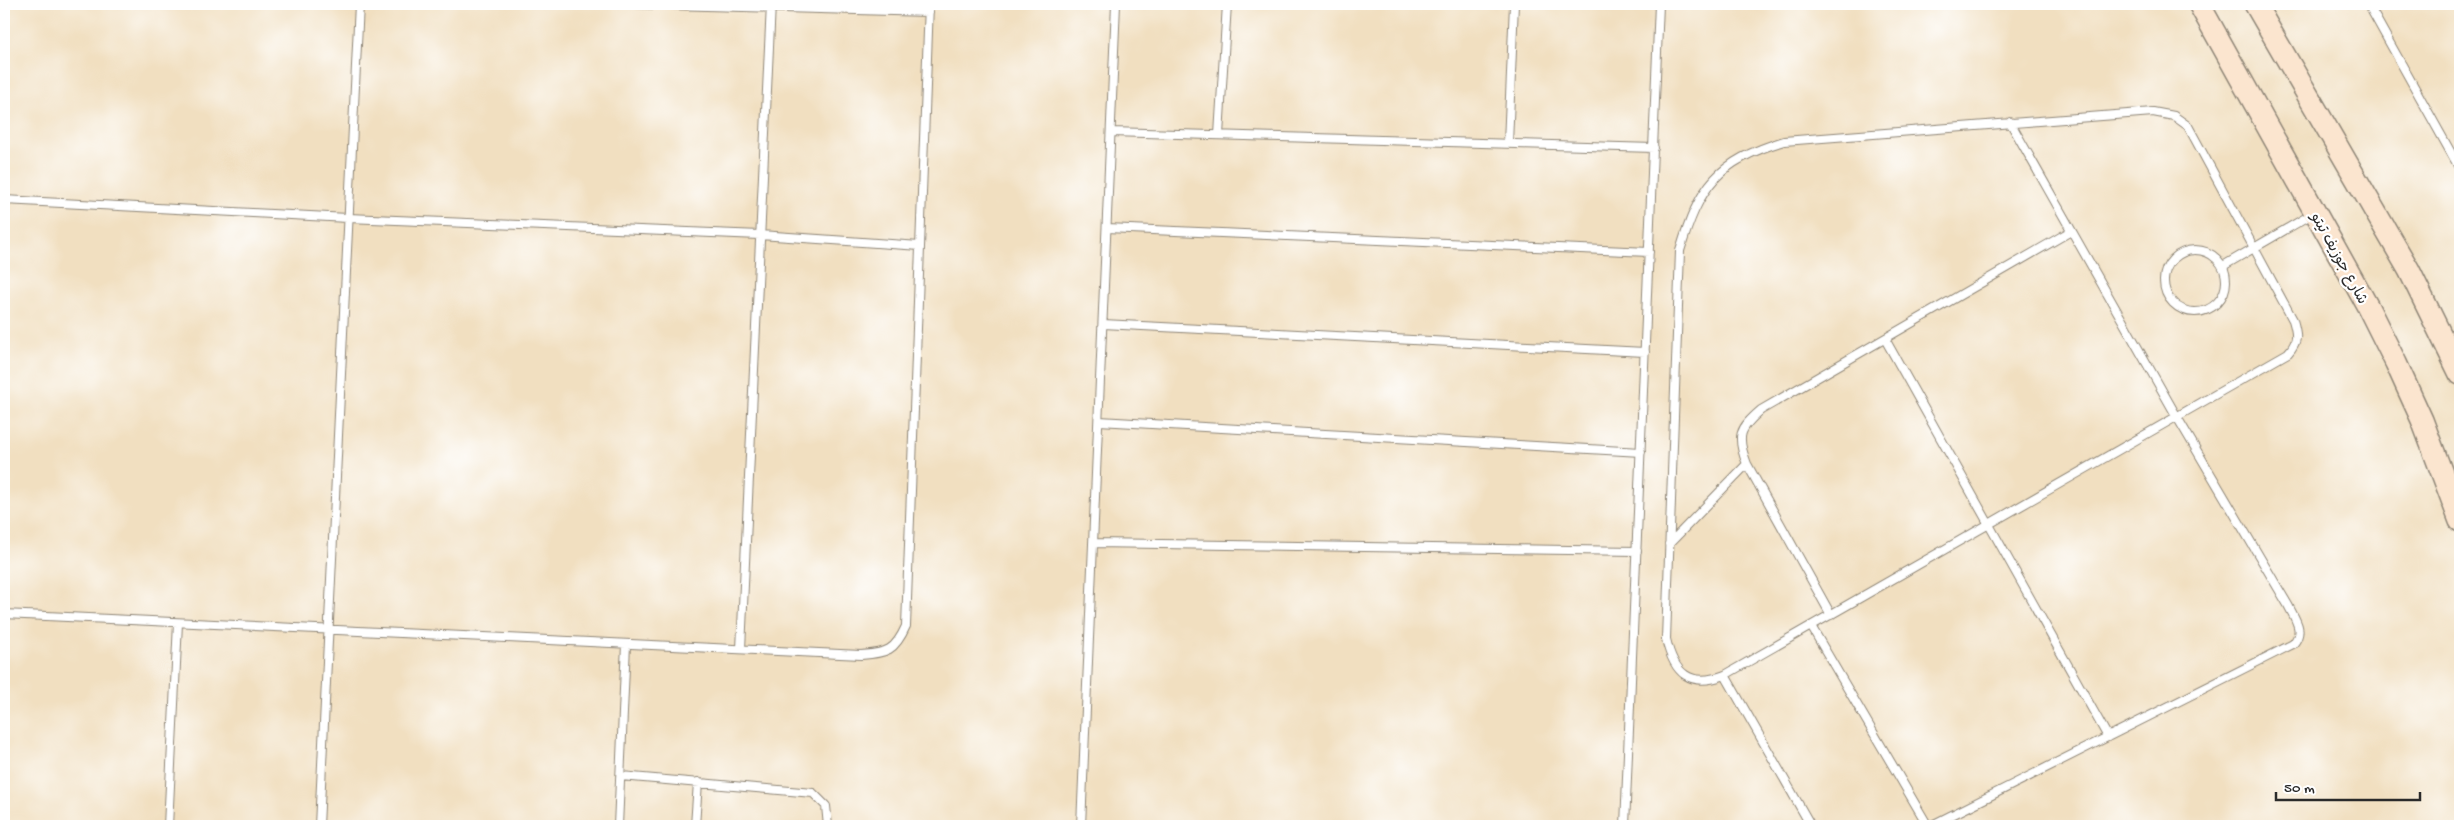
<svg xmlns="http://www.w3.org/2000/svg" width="2464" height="830" viewBox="0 0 2464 830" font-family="'Gochi Hand','Playpen Sans Arabic',sans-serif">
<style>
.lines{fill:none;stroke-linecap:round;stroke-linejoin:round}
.lane-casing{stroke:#8e8576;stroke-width:10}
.secondary-casing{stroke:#8e8576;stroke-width:24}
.lane{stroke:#fff;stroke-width:8}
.secondary{stroke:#fbe5cf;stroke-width:21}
.labels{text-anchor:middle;stroke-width:4.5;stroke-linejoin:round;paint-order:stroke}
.street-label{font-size:15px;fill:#2b2b2b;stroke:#fff}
</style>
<rect width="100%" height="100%" fill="#fff"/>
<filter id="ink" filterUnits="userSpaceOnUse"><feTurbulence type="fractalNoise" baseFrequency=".02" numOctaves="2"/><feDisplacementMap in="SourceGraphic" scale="10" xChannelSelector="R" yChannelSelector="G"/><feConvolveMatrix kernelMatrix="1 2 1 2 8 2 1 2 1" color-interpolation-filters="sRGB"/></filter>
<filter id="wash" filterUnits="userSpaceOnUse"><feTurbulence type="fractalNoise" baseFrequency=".0096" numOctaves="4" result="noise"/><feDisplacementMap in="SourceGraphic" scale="20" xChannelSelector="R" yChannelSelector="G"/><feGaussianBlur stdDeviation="1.12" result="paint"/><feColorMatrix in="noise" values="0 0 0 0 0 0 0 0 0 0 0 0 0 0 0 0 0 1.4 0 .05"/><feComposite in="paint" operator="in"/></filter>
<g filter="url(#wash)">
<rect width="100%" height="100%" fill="#f1dfc0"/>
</g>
<g filter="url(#ink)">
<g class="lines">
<defs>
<path id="lane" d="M634,4L929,12
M2368,4L2460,169
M2153,112L2174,116L2188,126L2293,320C2297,334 2299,341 2288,353L1725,675C1690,688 1674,674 1666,639L1680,251C1699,186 1718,161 1784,141Z
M1111,132L1654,148
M1219,135L1227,4
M1508,143L1514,4
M4,200L348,218L760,235L920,246
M1107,228L1649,252
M2164 281a31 31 0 1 1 62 0a31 31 0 1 1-62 0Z
M2223,266L2314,213
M1103,324L1645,352
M1885,339L2108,737
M1099,421L1641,452
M1094,543L1637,551
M1669,544L1747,464
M4,614L861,655C887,653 895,651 906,626L929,4
M1831,615L1747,464C1736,436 1739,429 1761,410L2071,231
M1811,626L1928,826
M741,649L771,4
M1725,675L1811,826
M621,776L813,793L826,806L828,826
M168,826L178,623
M319,826L359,4
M618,826L626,644
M695,826L698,782
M1081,826L1116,4
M1625,826L1659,4
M1930,826L2293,644C2305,631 2295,619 2288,605L2177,417L2010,122"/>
<path id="secondary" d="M2199,4L2368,307L2396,363L2422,420L2460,521
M2255,4L2409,270L2460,374"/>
</defs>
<!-- lane casing -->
<use href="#lane" class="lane-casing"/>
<!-- secondary casing -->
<use href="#secondary" class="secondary-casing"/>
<!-- lane -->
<use href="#lane" class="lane"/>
<!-- secondary -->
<use href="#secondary" class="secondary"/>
</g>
</g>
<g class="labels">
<!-- street labels -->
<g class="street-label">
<text transform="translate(2340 258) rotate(61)" y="5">شارع جوزيف تيتو</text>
</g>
</g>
<!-- margin -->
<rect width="2464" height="830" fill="none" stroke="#fff" stroke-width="20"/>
<!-- scale -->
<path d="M2276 792v8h144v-8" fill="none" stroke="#2b2b2b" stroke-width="2.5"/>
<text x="2284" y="792" font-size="15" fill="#2b2b2b" stroke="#ffffff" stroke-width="4" paint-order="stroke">50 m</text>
</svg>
